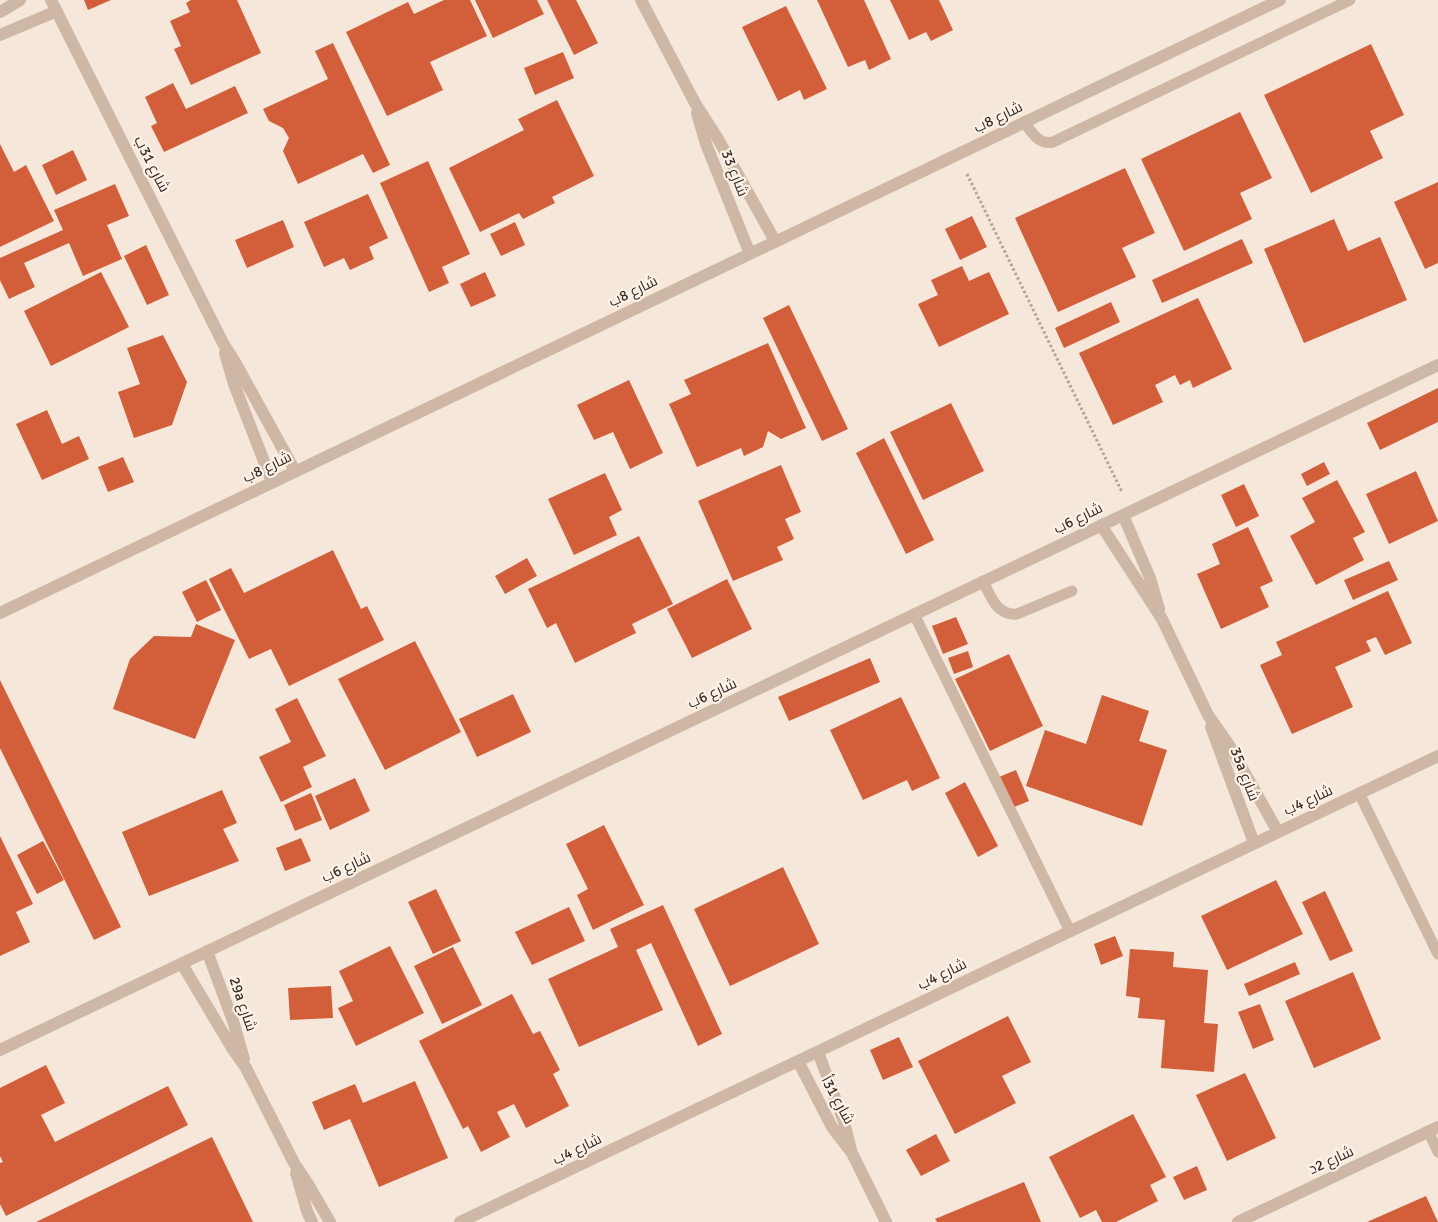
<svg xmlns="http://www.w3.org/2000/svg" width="1438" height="1222" viewBox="0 0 1438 1222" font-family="Signika,Cairo,sans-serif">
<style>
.building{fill:#d35e3a}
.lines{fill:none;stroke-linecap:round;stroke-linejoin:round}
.path{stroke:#baa18f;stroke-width:3;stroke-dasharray:2.5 2.5;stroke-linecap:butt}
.service{stroke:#ceb8a5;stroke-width:11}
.minor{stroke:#ceb8a5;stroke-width:12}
.labels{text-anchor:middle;stroke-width:4.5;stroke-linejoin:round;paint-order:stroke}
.street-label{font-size:15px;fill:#392d27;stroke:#fcf2e8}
</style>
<rect width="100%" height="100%" fill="#f5e8db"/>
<!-- building -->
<path class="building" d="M84,0H111L88,10Z
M191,0H237L261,53L191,85L174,49L181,46L170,21L190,12L186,3Z
M444,0H470L487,36L430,62L443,90L387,116L346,32L408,2L414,14Z
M475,0H537L544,14L493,38Z
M547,0H576L598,43L574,55Z
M817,0H864L891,59L869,70L865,60L848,67Z
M890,0H939L953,30L931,41L926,32L909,40Z
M786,6L827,89L804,100L800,90L778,101L742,27Z
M333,43L390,165L373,173L363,154L298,184L283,151L289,138L283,128L269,121L263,109L328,79L315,51Z
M1371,44L1404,115L1370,131L1383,158L1311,193L1264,95Z
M563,52L574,78L535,95L524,68Z
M173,83L186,109L235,86L248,113L164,152L151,126L157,123L145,97Z
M557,100L594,176L552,197L555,203L523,219L519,213L480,232L449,168L524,130L518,119Z
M1240,112L1272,178L1240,193L1252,219L1184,251L1141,159Z
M0,144L14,172L26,165L54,221L0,247Z
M73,150L87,180L56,195L42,165Z
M428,161L470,254L442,267L449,283L429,292L380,183Z
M1125,168L1155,233L1122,248L1136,277L1058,312L1015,218Z
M1438,182V263L1425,269L1394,202Z
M115,184L129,216L107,225L122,259L83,276L69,243L24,263L35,287L9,299L0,280V258L63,230L54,210Z
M368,194L388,238L369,247L374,259L350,270L344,258L324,267L304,222Z
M972,216L987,247L960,260L945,229Z
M1334,219L1348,251L1380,237L1407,300L1304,343L1264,249Z
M283,220L294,247L247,268L235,240Z
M515,222L525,245L501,256L490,234Z
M1242,239L1253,263L1162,303L1152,280Z
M146,245L169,295L147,305L124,256Z
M962,266L969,281L989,272L1009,314L939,347L918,304L938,295L931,280Z
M101,272L129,327L51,366L24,311Z
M485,272L496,296L471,307L460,284Z
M1198,298L1232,369L1193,388L1190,380L1180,385L1175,375L1155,385L1163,402L1113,425L1079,353Z
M1111,302L1120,322L1064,348L1055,328Z
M789,305L848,429L822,441L763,318Z
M163,335L187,382L172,425L134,438L118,392L140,384L127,348Z
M768,343L806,428L781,439L768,431L763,447L744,456L741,448L697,467L669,404L691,394L684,380Z
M629,380L663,453L630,469L613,432L594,440L577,405Z
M1438,388V422L1380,450L1367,423Z
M951,403L984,471L923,500L890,432Z
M47,410L62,444L79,436L89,459L42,480L16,424Z
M884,438L934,540L906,554L856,453Z
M123,457L134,482L108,492L98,467Z
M1324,462L1330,474L1307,486L1301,474Z
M781,465L801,512L785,519L794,539L777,547L783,560L733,581L698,501Z
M1416,471L1438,521L1389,544L1366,494Z
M605,473L622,510L609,517L617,535L574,555L548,499Z
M1337,480L1365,532L1353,538L1364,560L1316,585L1290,536L1315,522L1302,498Z
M1244,484L1259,516L1236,527L1221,495Z
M1248,527L1273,581L1260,587L1269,607L1221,629L1197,574L1220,564L1212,544Z
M639,536L673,604L632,624L636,633L575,663L556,623L547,628L528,589Z
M333,550L361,609L367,606L384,640L289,686L271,649L249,659L209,579L231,568L244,593Z
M527,558L537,576L505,594L495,576Z
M1389,561L1398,580L1353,600L1344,580Z
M727,579L752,629L692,658L667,609Z
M206,580L221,610L197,622L182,592Z
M1388,591L1412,643L1385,655L1376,637L1366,641L1371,651L1335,667L1353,707L1292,734L1260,665L1282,655L1276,642Z
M956,617L968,644L943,654L932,626Z
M196,624L235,640L195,739L113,709L130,659L154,636L191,637Z
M415,641L461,732L385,770L338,679Z
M968,651L973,667L954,674L948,658Z
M1009,654L1043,726L990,751L955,679Z
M870,658L880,682L789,721L778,697Z
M0,680L121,927L94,940L0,748Z
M513,694L531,732L477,757L459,719Z
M1102,695L1149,711L1139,741L1167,750L1142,826L1026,786L1045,730L1086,744Z
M901,697L940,778L912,791L907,780L863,800L830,730Z
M297,698L326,756L303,767L312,787L281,802L259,757L291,742L275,709Z
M1016,770L1029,801L1012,808L999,777Z
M355,778L370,811L330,830L315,796Z
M965,782L998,846L978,857L945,793Z
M222,790L237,823L223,829L239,861L149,896L122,832Z
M311,793L322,820L295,831L284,805Z
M604,825L644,905L593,930L577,895L588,889L566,844Z
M0,836L33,904L16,912L30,942L0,956Z
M301,838L311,861L285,871L276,848Z
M43,841L64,880L37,894L17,855Z
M783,867L819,944L730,986L694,909Z
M1276,880L1303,934L1227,970L1201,916Z
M436,889L461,941L433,954L408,902Z
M1325,891L1353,951L1330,961L1302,902Z
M663,905L722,1034L698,1046L651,943L636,950L663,1010L579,1047L548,979L618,947L610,929Z
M569,907L585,941L532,965L515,932Z
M1115,936L1123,956L1101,965L1094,944Z
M390,946L424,1013L356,1046L338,1008L353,1001L339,971Z
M453,947L482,1005L442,1024L414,966Z
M1130,949L1174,952L1173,967L1208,970L1204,1023L1218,1024L1214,1072L1161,1068L1165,1020L1138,1018L1140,998L1126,996Z
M1295,962L1300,974L1249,996L1244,984Z
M1353,972L1381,1039L1314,1068L1285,1001Z
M331,986L333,1018L290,1020L288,988Z
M512,994L533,1034L540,1031L560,1070L553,1074L569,1106L526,1128L514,1104L497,1112L510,1137L481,1152L468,1126L463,1129L419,1041Z
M1260,1004L1274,1040L1253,1049L1238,1012Z
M1008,1016L1031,1062L1002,1076L1016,1103L955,1134L918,1061Z
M899,1037L913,1067L883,1080L870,1050Z
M46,1065L65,1103L41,1115L55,1142L168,1086L188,1125L6,1216L0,1204V1163L3,1162L0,1156V1088Z
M1245,1073L1276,1138L1227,1161L1196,1095Z
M415,1081L448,1158L379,1187L350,1119L324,1130L312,1102L355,1084L363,1103Z
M1133,1114L1166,1177L1150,1185L1158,1201L1116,1222H1102L1096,1210L1080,1218L1049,1157Z
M936,1134L950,1161L921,1176L906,1150Z
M212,1137L253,1222H36Z
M1197,1166L1207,1190L1184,1200L1173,1177Z
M1024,1182L1041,1222H937L935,1219Z
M1426,1196L1438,1222H1367Z"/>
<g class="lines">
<!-- path -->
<path class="path" d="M967,174L1122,492"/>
<!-- service -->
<path class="service" d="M1024,122C1032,132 1038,145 1053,142L1350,0
M983,581C991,597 997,616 1017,614L1072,591
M914,614L1070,931
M1359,793L1438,954
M1428,1131L1438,1152"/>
<!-- minor -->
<path class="minor" d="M51,0L223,343L235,362L295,471
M641,0L695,103L718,139L775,241
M0,12L20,0
M0,35L57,11
M697,113L706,144L750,254
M225,353L234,384L272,482
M1123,515L1150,578L1159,609
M1101,525L1162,619L1208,715L1229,745L1278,832
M0,613L1280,0
M1211,727L1254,843
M207,951L233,1021L244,1059
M182,964L232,1048L246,1068L294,1163L308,1184L330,1222
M0,1050L1438,365
M818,1052L844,1122L851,1150
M798,1061L832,1127L852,1153L886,1222
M296,1173L307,1211L312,1222
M460,1222L1438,756
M1238,1222L1438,1127"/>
</g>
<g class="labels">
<!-- street labels -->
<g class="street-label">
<text transform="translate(998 117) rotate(-26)" y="5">شارع 8ب</text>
<text transform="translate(152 164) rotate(63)" y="5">شارع 31ب</text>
<text transform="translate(735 173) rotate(68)" y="5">شارع 33</text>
<text transform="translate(633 291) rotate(-26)" y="5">شارع 8ب</text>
<text transform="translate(267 467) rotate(-26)" y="5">شارع 8ب</text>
<text transform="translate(1078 518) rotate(-26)" y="5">شارع 6ب</text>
<text transform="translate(712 693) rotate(-25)" y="5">شارع 6ب</text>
<text transform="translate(1245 774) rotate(69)" y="5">35a شارع</text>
<text transform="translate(1308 800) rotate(-25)" y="5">شارع 4ب</text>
<text transform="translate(346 867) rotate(-25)" y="5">شارع 6ب</text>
<text transform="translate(942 974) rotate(-26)" y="5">شارع 4ب</text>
<text transform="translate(243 1004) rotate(71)" y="5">29a شارع</text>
<text transform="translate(838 1100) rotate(61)" y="5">شارع 31أ</text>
<text transform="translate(577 1149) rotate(-26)" y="5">شارع 4ب</text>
<text transform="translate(1331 1160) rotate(-25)" y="5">شارع 2د</text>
</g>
</g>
</svg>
